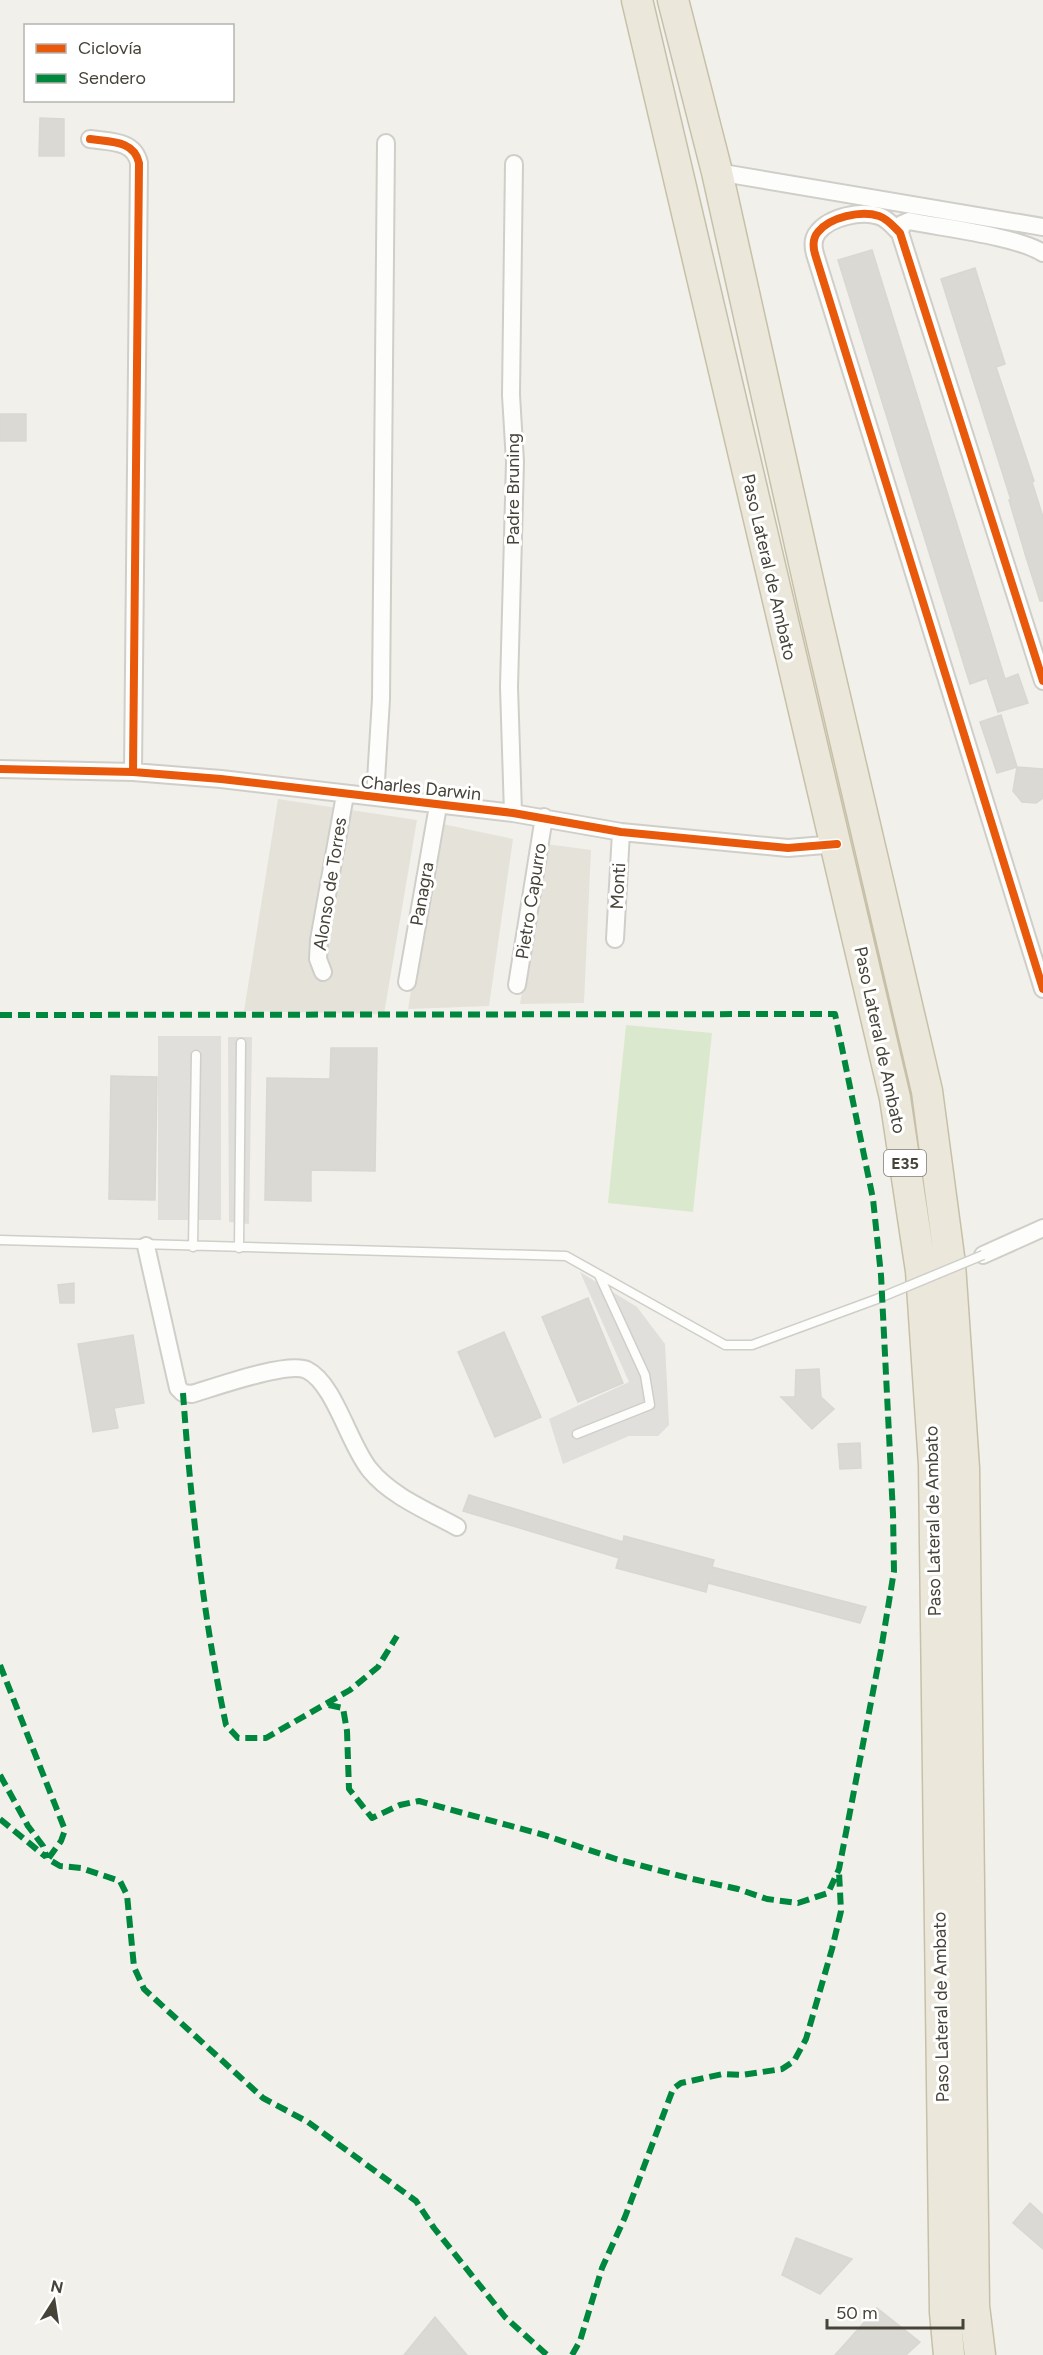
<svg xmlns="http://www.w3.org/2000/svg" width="1043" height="2355" viewBox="0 0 1043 2355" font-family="Figtree,sans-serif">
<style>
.residential{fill:#e5e2d9}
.green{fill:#dae9cd}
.parking{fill:#e0dfdb}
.building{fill:#dad9d4;stroke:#d9d7d1;stroke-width:1.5}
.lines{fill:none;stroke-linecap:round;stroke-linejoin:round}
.lane-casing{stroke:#cfcec9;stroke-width:11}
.street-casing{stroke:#cfcec9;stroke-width:20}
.highway-casing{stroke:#c7c0a8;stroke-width:33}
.lane{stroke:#fdfdfc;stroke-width:8}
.street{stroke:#fdfdfc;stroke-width:16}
.highway{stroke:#ebe8db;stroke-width:30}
.lane-bridge-casing{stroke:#cfcec9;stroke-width:11;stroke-linecap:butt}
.lane-bridge{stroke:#fdfdfc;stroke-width:8}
.quiet{stroke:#00873e;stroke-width:6;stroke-dasharray:12 6;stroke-linecap:butt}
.cycleway-casing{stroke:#fff;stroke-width:11}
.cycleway{stroke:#e8590c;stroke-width:8}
.labels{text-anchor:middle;stroke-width:6;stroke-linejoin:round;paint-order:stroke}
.shield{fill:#fff;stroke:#7e7b74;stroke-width:1.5}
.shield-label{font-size:16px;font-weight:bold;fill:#464338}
.street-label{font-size:18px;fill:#464338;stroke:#fff}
</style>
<rect width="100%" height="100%" fill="#f1f0eb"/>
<!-- residential -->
<path class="residential" d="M278,799L417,820L384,1014L244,1011Z
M438,823L513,839L489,1006L408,1009Z
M546,844L591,850L584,1003L520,1004Z"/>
<!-- green -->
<path class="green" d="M626,1025L712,1033L693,1212L608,1203Z"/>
<!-- parking -->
<path class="parking" d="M158,1036H221V1220H158Z
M228,1037H252L249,1224L229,1222Z
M580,1272L637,1307L665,1344L669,1425L658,1436H629L563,1464L549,1419L629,1382Z"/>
<!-- building -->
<path class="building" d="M40,118L64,119V156H39Z
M872,250L1005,679L1018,674L1028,703L998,712L987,678L970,684L838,260Z
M975,268L1005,364L996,367L1034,481L1032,482L1043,517V601H1040L1026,557L1009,500H1011L941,279Z
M0,414H26V441H0Z
M1001,715L1017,767L1043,769V798L1036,803L1022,802L1013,791L1017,767L997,773L980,722Z
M331,1048H377L375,1171L311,1170V1201L265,1200L267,1078L330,1079Z
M111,1076L157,1077L155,1200L109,1199Z
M74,1283V1303H60L58,1285Z
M588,1298L623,1383L578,1402L542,1317Z
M504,1332L541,1417L495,1437L458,1352Z
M133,1335L144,1403L114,1408L118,1428L93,1432L78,1344Z
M819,1369L821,1397L834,1409L812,1429L781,1397H795L796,1370Z
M860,1443L861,1468L840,1469L838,1444Z
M469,1495L623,1542L624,1536L714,1560L712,1567L866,1607L860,1623L708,1583L706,1592L616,1568L619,1558L463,1511Z
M1030,2203L1043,2215V2249L1013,2223Z
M796,2238L852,2259L820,2294L782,2275Z
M877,2308L920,2342L906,2355H835Z
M435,2317L467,2355H404Z"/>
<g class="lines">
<defs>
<path id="lane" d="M0,1240L566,1256L725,1345H752L877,1299
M193,1247L196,1055
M239,1248L241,1043
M577,1434L650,1405L645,1375L599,1275"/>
<path id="street" d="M90,139C110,142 134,140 139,163L133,772
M717,172L1043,227
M900,233L902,224L909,221C943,228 1016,236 1043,253
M1043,681L900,233C894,227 888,219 879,216C861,210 830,217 818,232C812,239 813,247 815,254L1043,989
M0,769L133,772L221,779L513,813L621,832L788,848L837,844
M375,797L381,699L386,143
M513,813L509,687L515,462L511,395L514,164
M615,939L621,832
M323,972L318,959L319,940L345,795
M407,982L438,806
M517,985L544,817
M146,1246L178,1388L183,1393L192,1394C215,1387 288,1361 307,1370C335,1384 349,1445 370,1470C391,1496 428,1511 457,1527
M983,1255L1043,1228"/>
<path id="highway" d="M637,0L895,1098L921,1271L934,1465L945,2312L949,2355
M673,0L717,172L814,607L927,1091L950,1264L964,1468L974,2306L980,2355"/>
</defs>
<!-- lane casing -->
<use href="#lane" class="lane-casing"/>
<!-- street casing -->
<use href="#street" class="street-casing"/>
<!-- highway casing -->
<use href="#highway" class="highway-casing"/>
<!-- lane -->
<use href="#lane" class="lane"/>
<!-- street -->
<use href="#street" class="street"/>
<!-- highway -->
<use href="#highway" class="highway"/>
<defs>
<path id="lane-bridge" d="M877,1299L983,1255"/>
</defs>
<!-- lane-bridge casing -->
<use href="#lane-bridge" class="lane-bridge-casing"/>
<!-- lane-bridge -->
<use href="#lane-bridge" class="lane-bridge"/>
<!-- quiet -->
<path class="quiet" d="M0,1015L835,1014L873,1199L881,1275L893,1514L894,1571L881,1650L839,1869L828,1893L798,1903L767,1899L738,1889L688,1878L616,1859L544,1835L419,1801L400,1805L372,1818L349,1789L347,1731L343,1708L324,1704
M183,1393C191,1505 203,1616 226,1725L238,1738H266L350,1690L378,1667L397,1636
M0,1665L65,1830L61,1841L48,1859L60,1866L81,1868L120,1881L127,1895L134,1967L144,1989L263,2098L308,2122L416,2201L434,2228L505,2317L547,2355
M0,1775L28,1826L43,1846L47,1858
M0,1819L46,1857
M572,2355L580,2341L602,2268L625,2217L673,2089L681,2083L723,2074L742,2075L782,2069L794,2061L806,2039L832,1949L841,1911L839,1872"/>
<defs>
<path id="cycleway" d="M90,139C110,142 134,140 139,163L133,772
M1043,681L900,233C894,227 888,219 879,216C861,210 830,217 818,232C812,239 813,247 815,254L1043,989
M0,769L133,772L221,779L513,813L621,832L788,848L837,844"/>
</defs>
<!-- cycleway casing -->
<use href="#cycleway" class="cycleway-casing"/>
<!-- cycleway -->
<use href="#cycleway" class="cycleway"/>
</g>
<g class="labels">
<!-- shield labels -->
<rect class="shield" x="884" y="1150" width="42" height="26" rx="4.5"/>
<g class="shield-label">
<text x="905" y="1169">E35</text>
</g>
<!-- street labels -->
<g class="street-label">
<text transform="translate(513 489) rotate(-90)" y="6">Padre Bruning</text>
<text transform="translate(769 567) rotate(77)" y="6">Paso Lateral de Ambato</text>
<text transform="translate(421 788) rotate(6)" y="6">Charles Darwin</text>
<text transform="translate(330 884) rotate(-81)" y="6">Alonso de Torres</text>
<text transform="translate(618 886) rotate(-87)" y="6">Monti</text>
<text transform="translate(422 894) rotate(-80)" y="6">Panagra</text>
<text transform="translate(531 901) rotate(-81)" y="6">Pietro Capurro</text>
<text transform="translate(880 1040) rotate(78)" y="6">Paso Lateral de Ambato</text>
<text transform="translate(933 1521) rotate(-91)" y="6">Paso Lateral de Ambato</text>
<text transform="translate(941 2007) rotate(-91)" y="6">Paso Lateral de Ambato</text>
</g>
</g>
<!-- legend -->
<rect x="24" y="24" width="210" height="78" fill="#ffffff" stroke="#b5b4af" stroke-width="1.5"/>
<rect x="36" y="44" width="30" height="9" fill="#e8590c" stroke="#b5b4af" stroke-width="1.5"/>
<text x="78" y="54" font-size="18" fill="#464338">Ciclovía</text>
<rect x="36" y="74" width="30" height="9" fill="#00873e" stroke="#b5b4af" stroke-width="1.5"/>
<text x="78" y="84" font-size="18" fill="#464338">Sendero</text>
<!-- north arrow -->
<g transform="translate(54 2301) rotate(12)" stroke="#ffffff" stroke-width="4.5" paint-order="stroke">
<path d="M0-4.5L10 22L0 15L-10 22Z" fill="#464338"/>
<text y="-9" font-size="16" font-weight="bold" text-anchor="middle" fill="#464338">N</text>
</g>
<!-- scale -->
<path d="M827 2319v9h136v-9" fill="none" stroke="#464338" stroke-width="3"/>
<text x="836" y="2319" font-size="18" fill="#464338" stroke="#ffffff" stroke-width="4.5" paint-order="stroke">50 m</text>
</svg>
